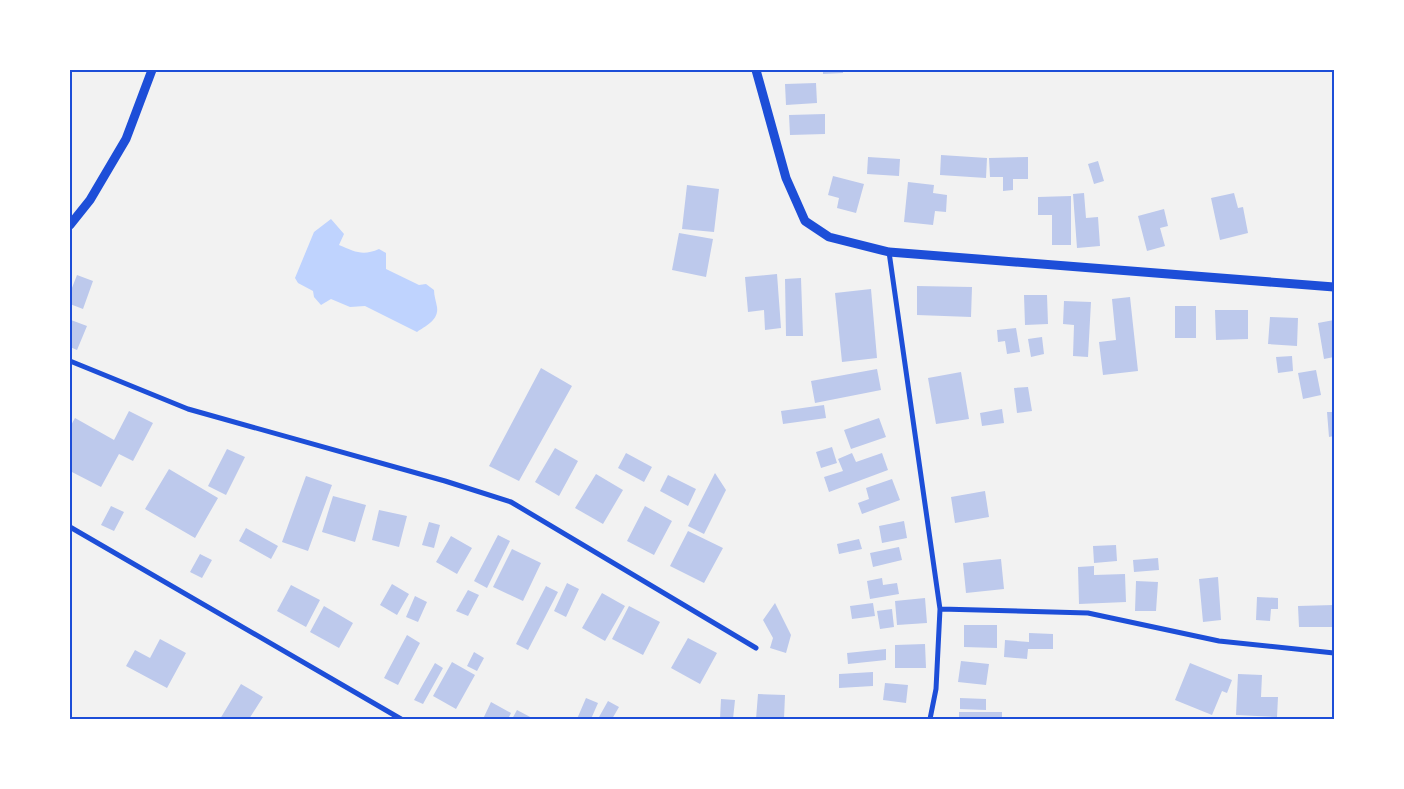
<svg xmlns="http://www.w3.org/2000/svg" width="1404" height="789" viewBox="0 0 1404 789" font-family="'Nunito Sans',sans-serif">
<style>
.water{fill:#bfd3fe}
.building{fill:#bdc9ec}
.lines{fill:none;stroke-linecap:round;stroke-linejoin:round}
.minor{stroke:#1d4ed8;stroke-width:5}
.tertiary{stroke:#1d4ed8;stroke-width:9}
.neatline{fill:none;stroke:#1d4ed8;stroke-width:2}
</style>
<rect width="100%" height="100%" fill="#f2f2f2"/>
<!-- water -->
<path class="water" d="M331,219L344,234L339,245C355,252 363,256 379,249L386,253V269L419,285L426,284L434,290C434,296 436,301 437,307C439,320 426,326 417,332L365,306L350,307L331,299L321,305L314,297L313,291L298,283L295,278L314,232Z"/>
<!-- building -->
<path class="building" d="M823,70H843V73L823,74Z
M816,83L817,103L786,105L785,84Z
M825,114V134L790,135L789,115Z
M941,155L987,158L986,178L940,175Z
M868,157L900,159L899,176L867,174Z
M1028,157V179H1013V190L1003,191V177H990L989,158Z
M1098,161L1104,181L1094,184L1088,164Z
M833,176L864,184L856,213L837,208L839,198L828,195Z
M908,182L934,185L933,193L947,195L946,212L935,211L933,225L904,222Z
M687,185L719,189L714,232L682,229Z
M1084,193L1086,218L1098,217L1100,246L1077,248L1073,194Z
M1234,193L1238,208L1243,207L1248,233L1220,240L1211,198Z
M1071,196V245H1052V215H1038V197Z
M1164,209L1168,226L1160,228L1165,246L1147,251L1138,216Z
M679,233L713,239L706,277L672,270Z
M777,274L781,328L765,330L764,310L748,312L745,277Z
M77,275L93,281L83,309L70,304V293Z
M801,278L803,336H786L785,279Z
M917,286L972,287L971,317L917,315Z
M871,289L877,358L842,362L835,293Z
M1024,295H1047L1048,324L1025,325Z
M1130,297L1138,371L1103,375L1099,342L1116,340L1112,299Z
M1064,301L1091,302L1088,357L1073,356L1074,325L1063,324Z
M1175,306H1196V338H1175Z
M1215,310H1248V339L1216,340Z
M1270,317L1298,318L1297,346L1268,344Z
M71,320L87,326L77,350L70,347Z
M1334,320V357L1324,359L1318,323Z
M1016,328L1020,352L1007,354L1005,341L998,342L997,330Z
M1042,337L1044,354L1031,357L1028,339Z
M1292,356L1293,371L1278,373L1276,357Z
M541,368L572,386L519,481L489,466Z
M877,369L881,390L815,403L811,381Z
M1316,370L1321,395L1303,399L1298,373Z
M961,372L969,419L936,424L928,378Z
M1028,387L1032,411L1017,413L1014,388Z
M824,405L826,418L783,424L781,411Z
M1002,409L1004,423L982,426L980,413Z
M129,411L153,423L133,461L119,454L101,487L70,471V427L75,418L114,440Z
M1327,412H1334V436L1329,437Z
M879,418L886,437L851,449L844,430Z
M832,447L837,463L821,468L816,452Z
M555,448L578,461L559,496L535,482Z
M227,449L245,457L226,495L208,486Z
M626,453L652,467L644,482L618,468Z
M852,453L856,462L882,453L888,470L829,492L824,477L843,471L838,459Z
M169,469L218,498L195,538L145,509Z
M715,473L726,490L704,534L688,526Z
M596,474L623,490L603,524L575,508Z
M668,475L696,489L688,506L660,491Z
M306,476L332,485L308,551L282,542Z
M892,479L900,500L862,514L858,503L869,499L866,488Z
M985,491L989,517L955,523L951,497Z
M333,496L366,505L355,542L322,532Z
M111,506L124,512L114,531L101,525Z
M645,506L672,521L654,555L627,541Z
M379,510L407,516L399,547L372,540Z
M904,521L907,538L882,543L879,526Z
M429,522L440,525L434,548L422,545Z
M246,528L278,546L271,559L239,541Z
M688,531L723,548L704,583L670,566Z
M498,535L510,541L487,588L474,581Z
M451,536L472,548L457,574L436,562Z
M859,539L862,549L839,554L837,544Z
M1116,545L1117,561L1094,563L1093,546Z
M899,547L902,560L873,567L870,553Z
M512,549L541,563L523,601L493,587Z
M200,554L212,560L202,578L190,572Z
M1158,558L1159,570L1134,572L1133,560Z
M1001,559L1004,589L966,593L963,563Z
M1094,566V575L1125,574L1126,602L1079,604L1078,567Z
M1218,577L1221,620L1203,622L1199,579Z
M882,578L883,585L897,583L899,594L870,599L867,581Z
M1136,581L1158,582L1156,611H1135Z
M567,583L579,589L566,617L554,611Z
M392,584L409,594L397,615L380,605Z
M291,585L320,600L306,627L277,611Z
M546,586L558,592L528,650L516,644Z
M468,590L479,595L468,616L456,611Z
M602,593L625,606L605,641L582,628Z
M415,596L427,602L418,622L406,617Z
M1257,597L1278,598V609H1271L1270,621L1256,620Z
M925,598L927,623L897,625L895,601Z
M775,603L791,635L786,653L770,648L773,638L763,620Z
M873,603L875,616L852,619L850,606Z
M1334,605V627H1299L1298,606Z
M324,606L353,623L339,648L310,632Z
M629,606L660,622L643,655L612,639Z
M892,609L894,627L880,629L877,611Z
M964,625H997V648L964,647Z
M1029,633L1053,634V649H1028L1027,659L1004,657L1005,640L1029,642Z
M407,635L420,643L398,685L384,678Z
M688,638L717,653L700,684L671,668Z
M160,639L186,653L167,688L126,666L135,650L150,658Z
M925,644L926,668H895V645Z
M886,649V660L848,664L847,653Z
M474,652L484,658L477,671L467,666Z
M961,661L989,664L986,685L958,682Z
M452,662L475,675L456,709L433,696Z
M435,663L443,668L423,704L414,700Z
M1190,663L1232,680L1227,693L1222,691L1212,715L1175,700Z
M873,672V686L839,688V674Z
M1238,674L1262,675L1261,697H1278L1277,717L1236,715Z
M885,683L908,685L906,703L883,700Z
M241,684L263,697L249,719H220Z
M758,694L785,695L784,719H756Z
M586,698L598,703L591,719H577Z
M960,698L986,699V710L960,709Z
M721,699L735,700L733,719H720Z
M608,701L619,707L612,719H603L599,717Z
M491,702L511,713L508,719H483Z
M517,710L534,719H512Z
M959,712H1002V719H959Z"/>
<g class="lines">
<!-- minor -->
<path class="minor" d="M889,252L940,609L936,689L930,719
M70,361L188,409L445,481L511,502L756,648
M70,527L401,719
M940,609L1088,613L1219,641L1334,653"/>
<!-- tertiary -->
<path class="tertiary" d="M756,70L786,178L805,221L829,237L889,252L1334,287
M70,225L90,200L126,139L152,70"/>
</g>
<!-- border -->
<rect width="1404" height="789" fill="none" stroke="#ffffff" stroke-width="142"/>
<rect x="71" y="71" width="1262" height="647" class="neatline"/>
</svg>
